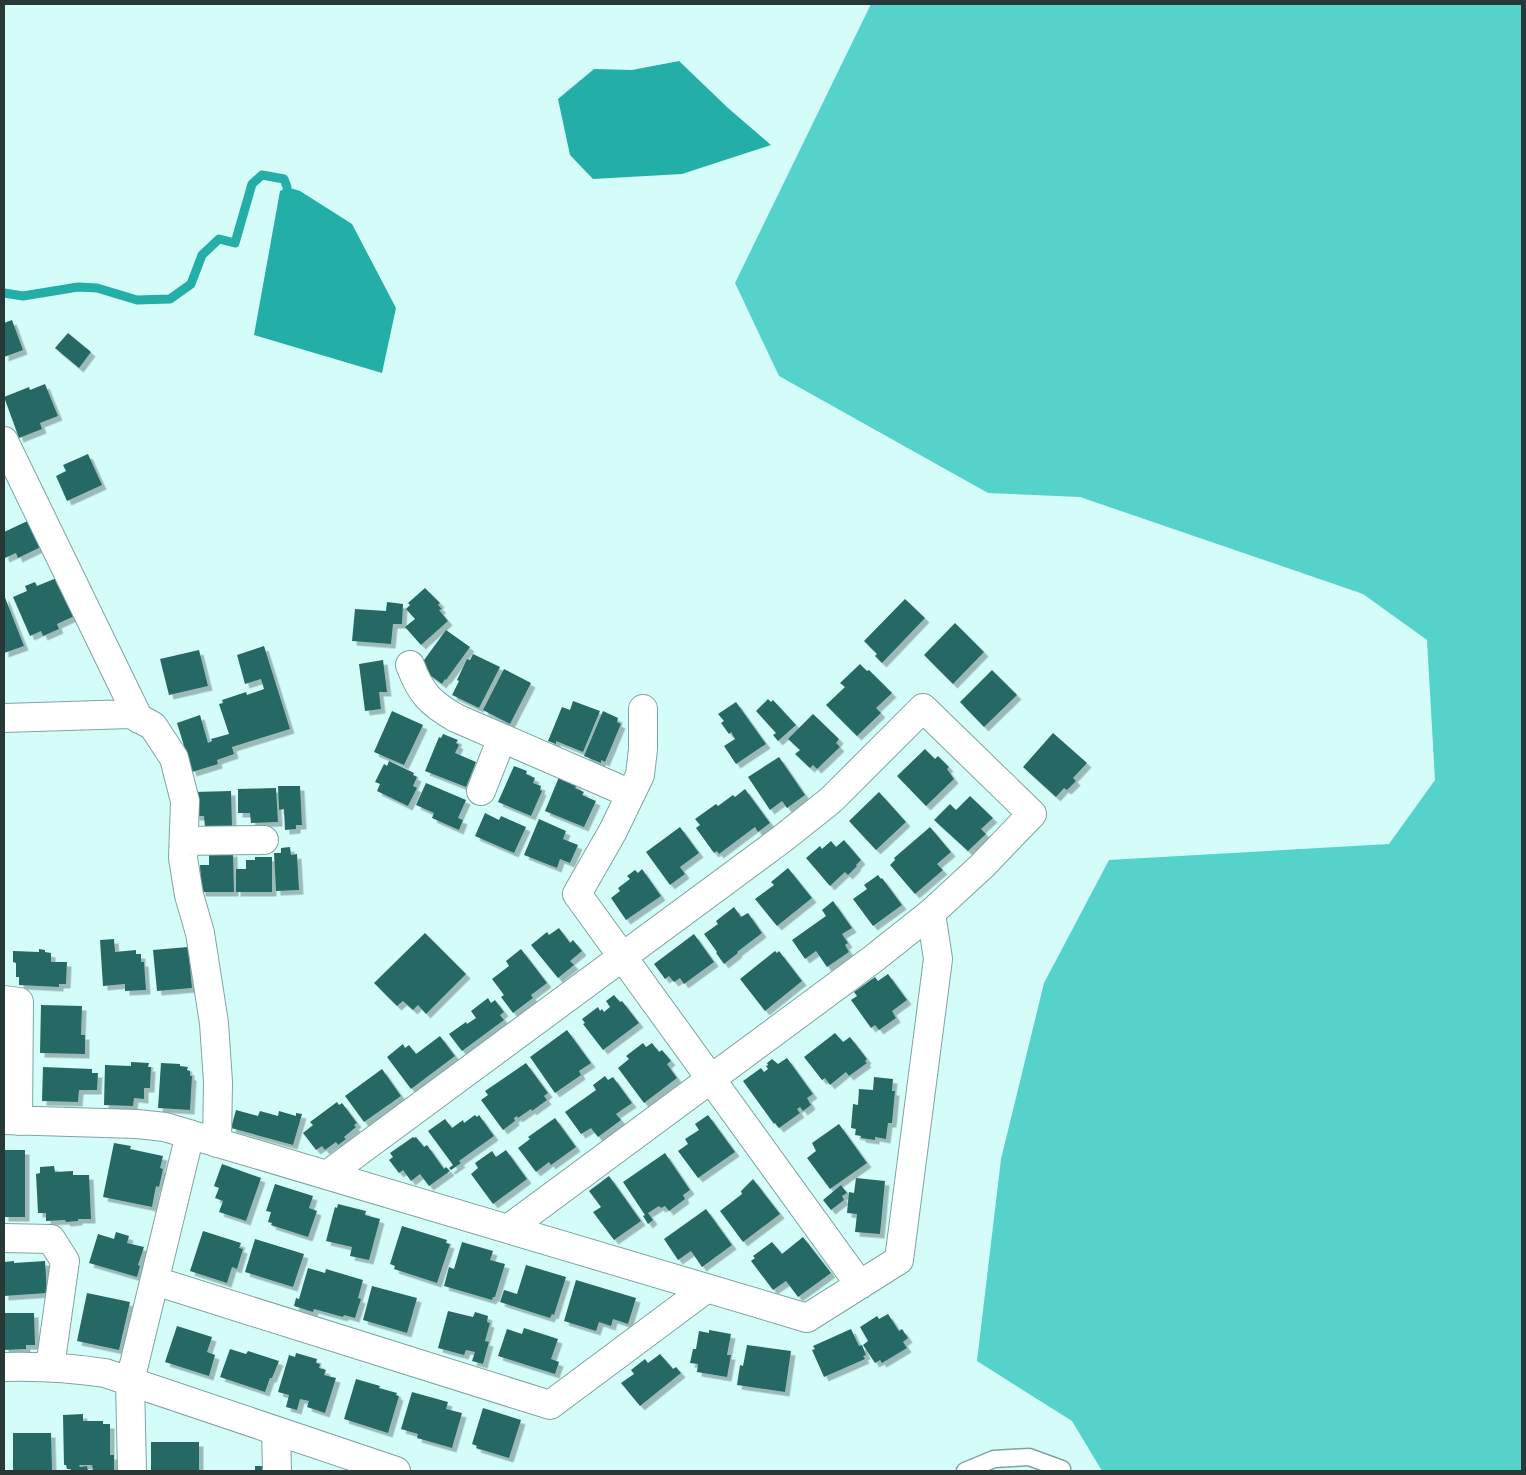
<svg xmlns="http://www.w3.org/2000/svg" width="1526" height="1475" viewBox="0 0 1526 1475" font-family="'Sofia Sans Condensed',sans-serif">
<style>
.forest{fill:#55d3cb}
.water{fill:#23aea7}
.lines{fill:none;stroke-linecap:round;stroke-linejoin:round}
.stream{stroke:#23aea7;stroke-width:9}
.building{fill:#266864;filter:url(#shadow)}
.lane-casing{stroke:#7ea4a1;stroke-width:19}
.street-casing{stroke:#7ea4a1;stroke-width:30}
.secondary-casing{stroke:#7ea4a1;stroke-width:30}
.lane{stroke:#fff;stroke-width:16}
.street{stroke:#fff;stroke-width:28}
.secondary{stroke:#fff;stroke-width:28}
</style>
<defs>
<filter id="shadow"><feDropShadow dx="4.5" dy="4.5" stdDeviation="0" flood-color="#0004"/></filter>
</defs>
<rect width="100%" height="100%" fill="#d4fdf9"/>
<!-- forest -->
<path class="forest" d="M871,4H1522V1471H1102L1072,1421L977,1361L1001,1159L1044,983L1109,860L1389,844L1435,780L1427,640L1363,594L1080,497L988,493L779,376L735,283Z"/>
<!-- water -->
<path class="water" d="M679,61L728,108L771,145L682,174L593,179L570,155L558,99L594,69L632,70Z
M287,187L300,191L352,224L396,308L382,373L254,335L280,191Z"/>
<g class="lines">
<!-- stream -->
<path class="stream" d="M4,293L23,296L78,287L97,288L137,300L170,299L191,284L202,255L219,239L235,243L252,184L262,175L284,179L287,187"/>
</g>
<!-- building -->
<path class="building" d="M12,320L23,350L4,357V323Z
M68,333L91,352L79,368L55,348Z
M45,384L58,416L40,423L42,429L19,438L4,397L29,387L30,390Z
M88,454L102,485L67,501L56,476L66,471L63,465Z
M34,518L47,544L18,558L16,553L5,558L4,555V532Z
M64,575L81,613L57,624L59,629L43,636L41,631L30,636L13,597L27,591L25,586L35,582L37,586Z
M425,588L440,603L438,605L442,609L439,610L448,621L421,645L405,627L415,619L406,609L410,605L408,603Z
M4,595L24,646L4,653Z
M905,599L925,618L882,663L875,656L877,654L864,641Z
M387,602L403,604L402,624H393L391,644L352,641L355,609L386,611Z
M955,623L984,652L953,684L924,655Z
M446,630L470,647L446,680L445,679L442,684L419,667Z
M264,646L290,729L232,747L234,754L217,760L218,764L192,772L177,723L200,715L208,743L212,741L211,739L229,734L219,704L223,703L222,700L246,692L247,695L264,689L261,679L245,684L237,655Z
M199,650L208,686L169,695L160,659Z
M473,654L500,667L479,708L452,695L459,681L457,680L467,659L470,660Z
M383,660L387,692H379L381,709L365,711L359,664Z
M860,664L867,671L869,670L892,693L876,708L881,713L857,736L826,705L845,687L840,683Z
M504,669L531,683L510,724L483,710Z
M992,670L1017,695L984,727L960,702Z
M768,699L771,702L773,700L796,725L778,741L773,735L776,733L756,711Z
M573,701L600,711L583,752L556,741V744L548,741L562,707L570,710Z
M736,702L766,744L736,764L724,746L735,739L731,732L729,734L721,723L724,721L718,714Z
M392,711L423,725L404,765L374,752Z
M603,711L618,718L617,722L621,724L605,762L601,760V763L584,756Z
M813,714L839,739L836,743L840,747L817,769L813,765L810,768L795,754L800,750L788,739Z
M1053,733L1087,763L1073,778L1076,781L1067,790L1064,788L1056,797L1023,767Z
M443,734L458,740L456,743L459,745L455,753L476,762L466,787L425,771L439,737L441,738Z
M925,749L935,759L938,756L949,767L947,769L954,779L926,806L897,776Z
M779,757L805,795L787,808L782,801L770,810L748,777Z
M389,761L414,773L413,775L417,777L413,786L417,788L408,806L377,791L380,784L375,782L384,764L387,766Z
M514,766L527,771L526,774L535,778L533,783L541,786L540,790L542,791L531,816L498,802Z
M559,777L577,785L575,788L584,792L582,795L596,801L584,827L545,811Z
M426,783L466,800L458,818L463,820L459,830L432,818L434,813L416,805Z
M278,786H300L302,825H296V829L285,830L284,809L279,810Z
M276,788L278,822L251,823L250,813H238V789Z
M745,789L770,823L758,832L755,827L719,854L717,851L714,853L696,828L700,825L695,819L716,804L718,806L733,795L735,797Z
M231,791L232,826L205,827L204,816H195L194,792Z
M879,792L906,822L876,850L849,821Z
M970,796L993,818L981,829L986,834L968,851L934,820L950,804L956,810Z
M485,813L499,820L501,816L526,827L514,853L475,836Z
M539,819L566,831L563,839L578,845L570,863L560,859L557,868L524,855Z
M680,827L699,853L680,867L685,874L670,885L646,852Z
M930,827L951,852L937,864L943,870L915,894L890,865L895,860L894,858Z
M844,840L861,860L856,865L857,866L848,875L845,872L830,886L806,858L820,846L822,849L831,841L836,847Z
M290,847L291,855L297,854L299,890L276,891L274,853H281V848Z
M233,852L234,892H201L200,865H209V855Z
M255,857H272V892H236V869H246V860H255Z
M788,868L812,898L777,926L755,899L774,885L771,882Z
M642,869L661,896L626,920L611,898L620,891L618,888L630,879L627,876L635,870L638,873Z
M878,875L881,879L882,878L902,905L873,926L853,899L867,889L864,885Z
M833,901L852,928L842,934L848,943L845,945L849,952L827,967L816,951L805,959L792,940L826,916L822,910Z
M734,907L741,917L748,913L762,933L737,952L738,953L724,964L716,953L717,952L704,934L718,924L716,921Z
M559,928L570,943L573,940L582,951L570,961L574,965L558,978L531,945L547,932L549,935Z
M425,933L466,974L426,1014L418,1005L413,1010L403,1001L397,1006L374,983Z
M694,934L714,962L684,984L680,978L674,982L669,976L665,979L654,964Z
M114,939L115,952L136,950V954H141V962H144L146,990L125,991V984L103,986L100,940Z
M188,947L192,988L157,991L153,950Z
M39,949L45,950V952L51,953V962H67L66,984H59V987L19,985V977H16V963L13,962V951L39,952Z
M521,949L547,983L531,995L533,998L513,1013L501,997L504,995L492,979L509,966L506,961Z
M775,951L777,953L779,951L802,981L765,1011L740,979Z
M888,974L907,1000L892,1011L896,1018L879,1030L875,1025L871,1028L851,1000L857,996L854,992L875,977L878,981Z
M614,995L620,1002L622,1001L639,1023L603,1050L583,1024L585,1023L582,1019L598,1007L600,1011L602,1009L604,1012L610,1007L606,1001Z
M488,998L491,1003L495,1000L504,1012L500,1015L504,1020L462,1051L449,1034L466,1022L467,1024L476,1018L471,1011Z
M41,1005L82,1006L81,1035H85V1054L40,1053Z
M567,1030L591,1063L579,1071L581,1075L555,1093L530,1057Z
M835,1033L843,1042L850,1037L867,1059L865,1061L867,1063L849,1076L846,1072L830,1085L825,1078L822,1080L804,1057Z
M440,1036L455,1056L411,1089L387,1057L403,1044L405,1048L409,1045L416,1054Z
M643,1043L646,1047L652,1043L659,1052L662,1050L671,1061L667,1064L677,1078L644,1103L618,1068L629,1059L626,1056Z
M787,1058L813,1094L807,1098L811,1105L803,1111L800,1107L797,1109L800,1113L779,1128L775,1123L774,1124L743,1081L761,1068L764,1072L768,1069L766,1066L768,1065L767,1063L772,1059L778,1064Z
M131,1062L149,1063L148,1067H151L150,1088H144V1099L134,1098L133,1106L104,1105L105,1065L131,1066Z
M161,1063L180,1064V1066L188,1067L187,1070L190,1071V1076H192L190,1110L158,1108Z
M526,1063L548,1093L544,1096L547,1100L532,1111L531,1109L518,1118L517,1116L514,1118L515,1121L503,1130L481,1100L488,1095L485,1091Z
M43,1067L92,1069V1073H98L97,1090H79L78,1102L42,1101Z
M382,1069L401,1096L364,1122L345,1096Z
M605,1076L608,1080L613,1077L632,1103L616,1114L621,1120L598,1137L591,1128L581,1134L565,1112L596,1090L593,1085Z
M874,1077L893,1079L892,1091H895L892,1123H888L886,1139L875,1137V1140L861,1138V1136L855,1135L856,1129L851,1128L853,1104L858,1105L859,1089L873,1090Z
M337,1102L339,1105L342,1103L357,1123L354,1125L356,1127L344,1137L346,1139L338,1145L336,1142L325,1150L322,1146L316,1150L303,1133L313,1125L310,1122Z
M236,1110L258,1116L260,1111L278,1116L279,1111L296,1116V1113L302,1114L293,1145L231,1128Z
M475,1115L477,1117L479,1115L494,1136L459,1161L461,1163L451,1170L449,1168L453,1165L428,1131L445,1119L452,1128L463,1120L464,1123Z
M708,1115L735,1152L698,1178L678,1151L688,1144L685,1139L699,1130L695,1124Z
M555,1118L576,1147L551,1165L549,1162L536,1172L518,1148L530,1139L528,1137Z
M839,1124L867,1163L830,1189L807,1158L816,1151L812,1143Z
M413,1137L414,1138L416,1137L424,1147L427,1145L444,1169L446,1167L450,1171L429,1186L420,1174L411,1181L403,1170L399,1173L389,1160L393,1157L390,1153Z
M114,1143L131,1146L130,1149L163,1156L160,1168L163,1169L159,1187L156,1186L152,1207L103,1197Z
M4,1150H25V1217H4Z
M506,1150L527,1179L493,1204L471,1174L478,1168L475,1163L492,1151L496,1157Z
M665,1153L690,1190L683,1195L685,1199L669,1211L665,1206L661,1208L659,1206L648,1213L653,1220L648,1224L643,1216L645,1215L623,1182Z
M222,1164L261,1178L246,1221L219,1212L223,1201L215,1198L219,1188L214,1186Z
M54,1166L55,1172L73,1171V1175H89L91,1219H78V1221L66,1222L65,1220L46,1221V1213H38L36,1174L40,1173V1167Z
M609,1176L641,1221L614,1240L593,1212L601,1207L589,1191Z
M856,1178L885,1181L880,1234L855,1232L857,1214L847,1213L849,1192L854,1193Z
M753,1179L780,1214L743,1242L720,1211L742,1194L741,1191Z
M275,1184L313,1196L309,1208L317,1211L308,1237L271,1225L272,1223L268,1222L271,1212L266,1211Z
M841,1185L847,1193L842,1196L844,1200L831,1210L823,1200Z
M338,1204L366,1211L365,1215L380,1219L369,1260L350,1256L352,1247L326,1241L335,1207L337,1208Z
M706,1209L732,1245L702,1267L691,1251L678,1260L664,1239Z
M402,1226L447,1240L446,1243L450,1244L437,1283L394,1269L395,1266L390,1264Z
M203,1231L241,1243L239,1248L243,1249L237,1269L232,1267L227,1283L190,1271Z
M116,1232L129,1236L127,1243L144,1247L138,1265L140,1266L137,1277L89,1263L98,1234L114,1239Z
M803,1237L831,1273L798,1297L786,1281L773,1290L751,1261L755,1258L753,1256L772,1242L782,1254Z
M255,1239L304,1254L293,1287L245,1272Z
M462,1242L493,1251L490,1260L505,1264L495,1297H493L492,1300L444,1286L449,1267L454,1269Z
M14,1261V1263L45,1261L47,1293L4,1296V1262Z
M526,1265L566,1277L554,1315L552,1314L550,1318L500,1302L504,1290L517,1294Z
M308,1268L325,1273L326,1269L363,1280L358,1298L361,1299L355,1318L344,1315L343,1317L314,1309L313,1312L294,1306L296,1298L299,1299Z
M576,1280L636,1298L628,1324L613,1319L611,1326L599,1322L596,1331L564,1321Z
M372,1286L417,1298L407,1333L363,1320Z
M87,1293L130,1302L119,1350L77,1341Z
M448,1311L473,1317L475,1312L488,1316L487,1322L490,1323L485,1341L489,1342L483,1364L472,1361L475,1352L466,1350L464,1355L438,1348Z
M4,1313H34L35,1345H26V1349L4,1350Z
M888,1314L899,1331L902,1329L908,1338L903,1342L907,1348L882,1363L880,1360L875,1363L863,1345L868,1341L860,1327L877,1316L879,1319Z
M177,1326L212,1337L207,1352L215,1355L209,1376L165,1362Z
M524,1328L558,1339L551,1359L559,1362L555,1374L498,1356L507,1329L522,1334Z
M851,1329L859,1346L862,1345L866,1355L863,1356L865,1359L824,1377L812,1350L815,1349L813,1346Z
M709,1330L731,1334L727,1355H731L727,1377L697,1372L698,1364L690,1363L693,1349H696L699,1331L709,1333Z
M747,1345L791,1351L785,1392L737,1385L740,1365L743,1366Z
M230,1349L246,1354L248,1351L279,1361L272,1378H270L265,1392L220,1377Z
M296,1353L317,1359L316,1363L320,1364L319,1368L326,1370L324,1375L336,1378L325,1413L307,1407L309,1401L300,1399L297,1410L286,1407L289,1395L278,1392L289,1355L295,1357Z
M660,1354L673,1369L676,1367L681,1373L640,1406L621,1383L634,1374L631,1370L645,1359L648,1363Z
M356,1379L380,1386L379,1388L397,1393L396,1395L399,1396L388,1433L344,1419Z
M412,1392L448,1402L446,1409L462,1413L452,1448L417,1438L418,1434L401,1429Z
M483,1408L521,1420L509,1458L476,1448L477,1446L472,1444Z
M83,1414V1421H103V1424H110V1455H114V1470H93L92,1465H79L80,1467L87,1466L88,1471H71V1469H67L66,1465H64L63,1415Z
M13,1433H51L52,1470L13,1471Z
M151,1442H199V1471H151Z
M255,1466H262V1471H255Z"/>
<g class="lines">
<defs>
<path id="lane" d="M965,1471L994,1459L1029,1457L1062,1469"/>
<path id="street" d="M4,441L139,719
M410,665C421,694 430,703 456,718L631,794
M643,709V749L640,775L613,831L577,894L860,1285
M4,718L131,714L153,726L174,758L185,801L183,858L189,895L200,933L214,1023L218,1082L217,1143
M481,791L502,738
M184,841L264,840
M4,1000L19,1002L18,1121
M4,1120L137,1124L165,1127L807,1318L899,1260L938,959L931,913
M327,1175L782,839L831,800L923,708L1032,814L982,866L931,913L873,959L508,1229
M4,1238L51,1239L65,1261L50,1367
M155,1281L550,1405L707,1288
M276,1431L277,1471
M132,1471L130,1381L190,1134"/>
<path id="secondary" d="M4,1367C38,1366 71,1368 105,1373L396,1471"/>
</defs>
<!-- lane casing -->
<use href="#lane" class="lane-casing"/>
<!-- street casing -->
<use href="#street" class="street-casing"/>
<!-- secondary casing -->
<use href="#secondary" class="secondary-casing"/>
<!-- lane -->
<use href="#lane" class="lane"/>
<!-- street -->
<use href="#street" class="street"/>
<!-- secondary -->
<use href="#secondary" class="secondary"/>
</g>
<!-- border -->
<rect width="1526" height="1475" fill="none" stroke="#283837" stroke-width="10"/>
</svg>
